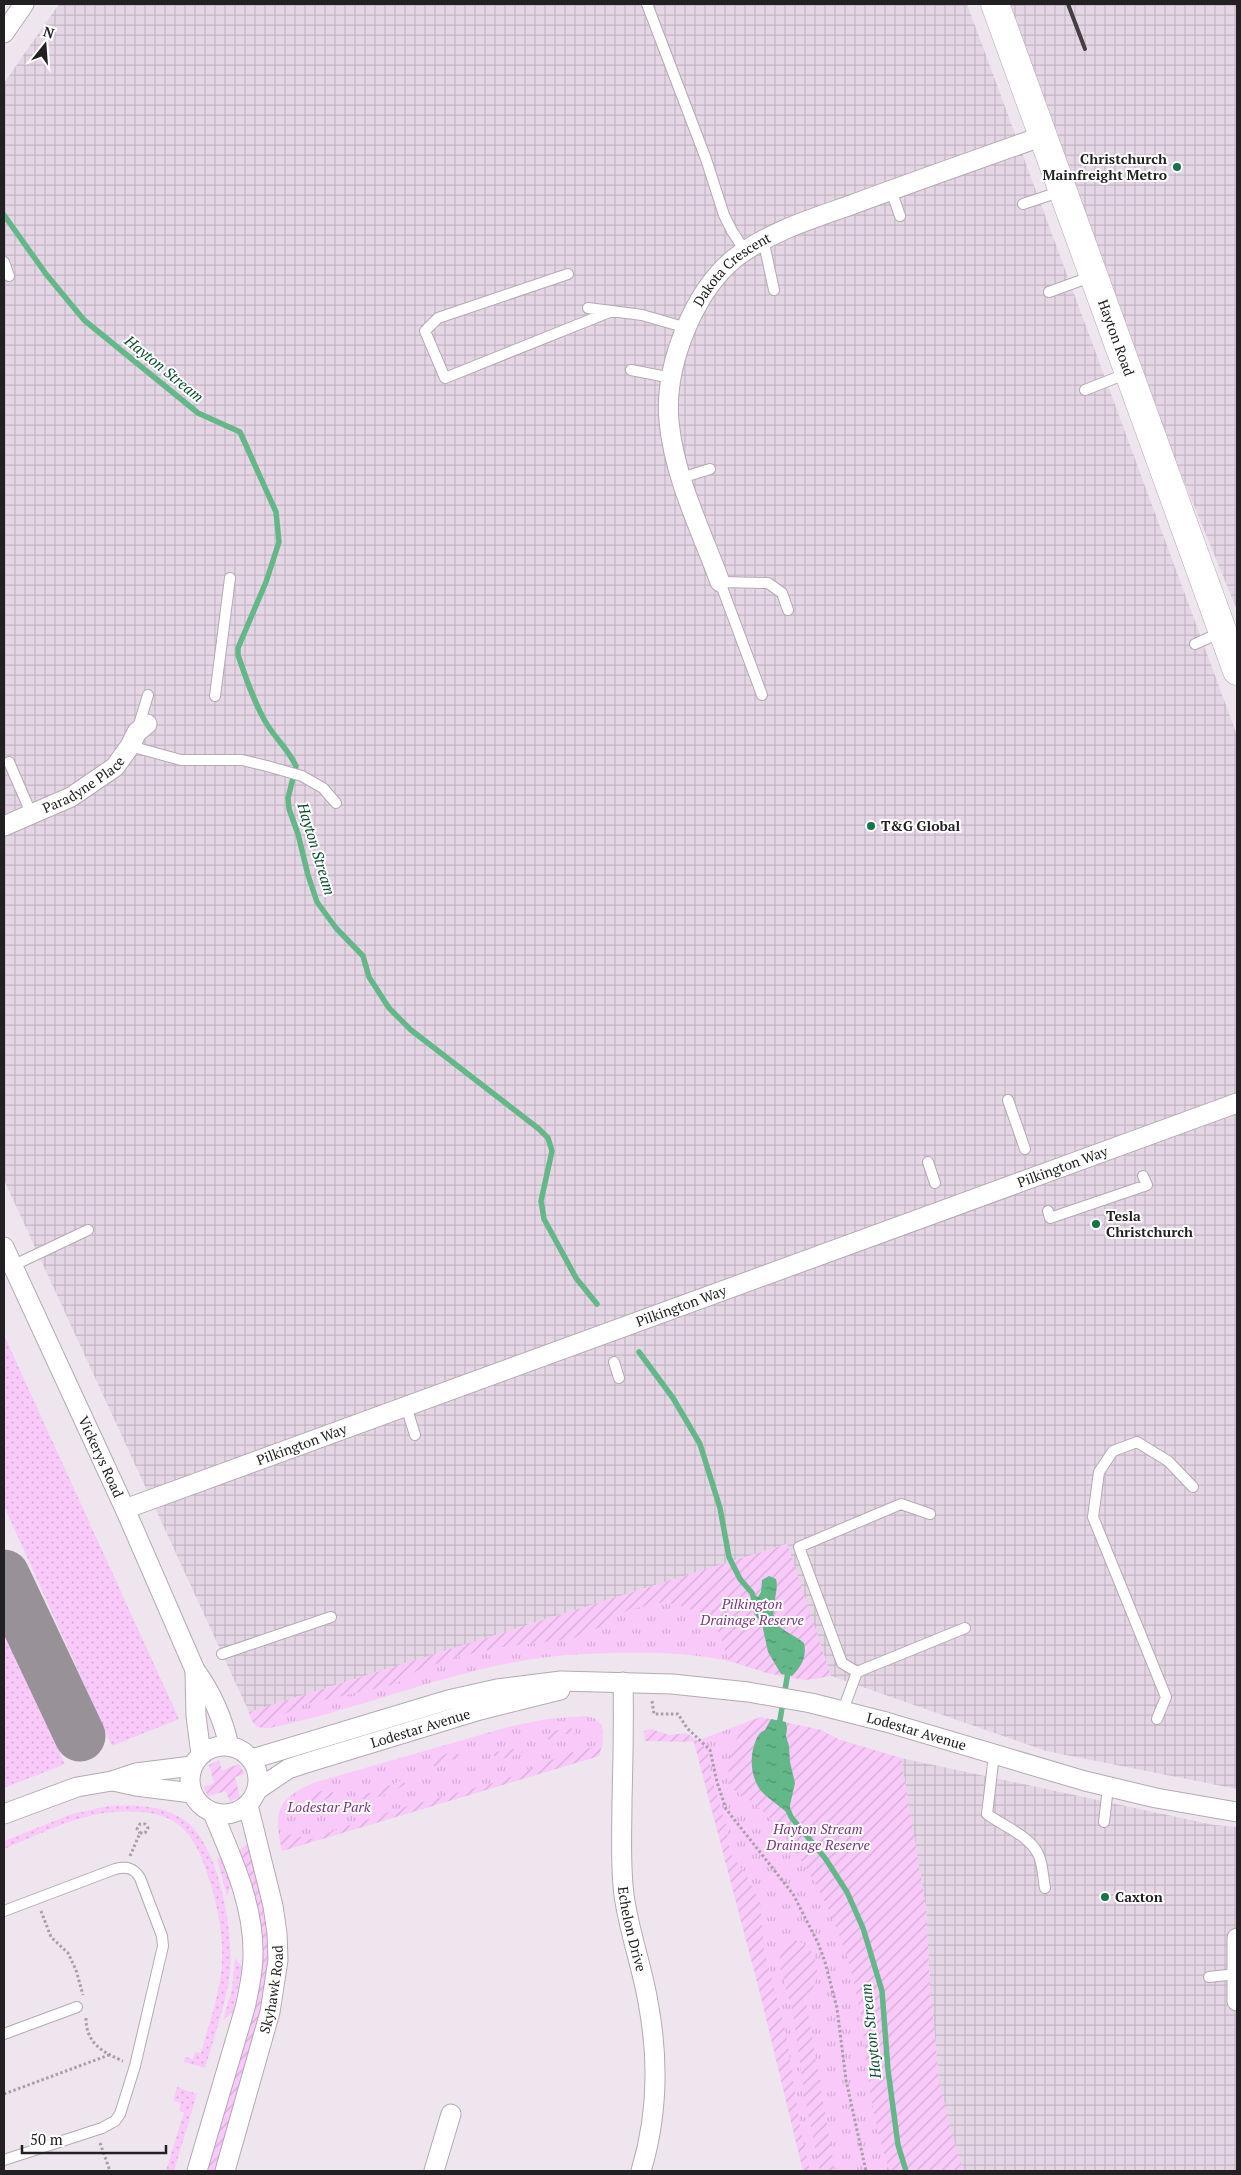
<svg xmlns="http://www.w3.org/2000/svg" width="1241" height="2175" viewBox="0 0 1241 2175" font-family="'PT Serif',serif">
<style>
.industrial{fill:url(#industrial-grid)}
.grass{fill:url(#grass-dots)}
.park{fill:url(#park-tufts)}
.garden{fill:url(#garden-furrows)}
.water{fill:url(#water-ripples)}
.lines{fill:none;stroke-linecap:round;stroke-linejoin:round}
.stream{stroke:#63b788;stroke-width:5.5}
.taxiway{stroke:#989298;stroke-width:51}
.lane-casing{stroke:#b3aab3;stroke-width:12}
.street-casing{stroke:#b3aab3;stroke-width:21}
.secondary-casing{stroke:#b3aab3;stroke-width:29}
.path{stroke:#a79fa7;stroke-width:3;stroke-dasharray:2.5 2.5;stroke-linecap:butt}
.lane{stroke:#fff;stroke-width:10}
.street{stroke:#fff;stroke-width:19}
.secondary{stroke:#fff;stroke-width:28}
.rail{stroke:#423e42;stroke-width:4}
.poi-dot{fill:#177449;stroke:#fff;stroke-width:2}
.labels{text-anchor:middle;stroke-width:4;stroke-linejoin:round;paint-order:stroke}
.poi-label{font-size:14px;font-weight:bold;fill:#232023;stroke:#fff;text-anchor:start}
.street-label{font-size:14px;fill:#232023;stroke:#fff}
.park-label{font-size:14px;font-style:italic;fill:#7a337d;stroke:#fff}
.water-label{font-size:15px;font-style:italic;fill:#074c2d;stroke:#fff}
</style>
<defs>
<pattern id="industrial-grid" width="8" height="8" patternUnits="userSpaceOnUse" patternTransform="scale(1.25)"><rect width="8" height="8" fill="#e5d6e5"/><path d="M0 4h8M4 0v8" fill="none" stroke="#c4b7c4"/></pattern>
<pattern id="grass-dots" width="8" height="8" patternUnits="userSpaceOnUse" patternTransform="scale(1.25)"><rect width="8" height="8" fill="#f9c9fa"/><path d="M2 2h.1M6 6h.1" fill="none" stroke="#d5acd6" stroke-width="1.8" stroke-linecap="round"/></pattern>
<pattern id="park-tufts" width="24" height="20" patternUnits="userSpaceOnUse" patternTransform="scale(1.25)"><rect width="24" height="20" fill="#f9c9fa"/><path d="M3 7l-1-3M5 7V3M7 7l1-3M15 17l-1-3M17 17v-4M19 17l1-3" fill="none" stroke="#d5acd6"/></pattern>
<pattern id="garden-furrows" width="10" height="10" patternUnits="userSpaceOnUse" patternTransform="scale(1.25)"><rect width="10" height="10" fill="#f9c9fa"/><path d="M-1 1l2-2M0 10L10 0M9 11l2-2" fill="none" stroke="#d5acd6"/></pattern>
<pattern id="water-ripples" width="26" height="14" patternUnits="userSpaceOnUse" patternTransform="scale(1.25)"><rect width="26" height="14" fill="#63b788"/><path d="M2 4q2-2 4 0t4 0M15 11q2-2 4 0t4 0" fill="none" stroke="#51946f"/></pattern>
</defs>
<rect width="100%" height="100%" fill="#efe5ef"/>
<!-- industrial -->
<path class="industrial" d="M59,4H967L1237,735V1789L1046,1751L831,1676L787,1544L249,1712L4,1180V83Z
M988,4H1237V610Z
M901,1758L1214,1825L1237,1827V2171H964L951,2132L939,2080L930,1987L926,1908Z"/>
<!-- grass -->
<path class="grass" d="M4,1335L179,1719L112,1746L4,1506Z
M4,1630L65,1764L4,1788Z
M109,1806C135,1805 161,1805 183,1819C219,1842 234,1932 230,1972C226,2004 214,2037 205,2068L184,2062L185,2057L193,2059L195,2052L201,2053C209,2023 221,1991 222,1960C223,1935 218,1910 211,1885C194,1829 178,1808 115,1812C77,1814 39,1835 4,1849V1841L72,1814Z
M224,1857L232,1883L227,1896L217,1859Z
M235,1958L242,1967L233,2012L223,2020L232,1989Z
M177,2087L197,2094L174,2171H166L184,2112L179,2111L181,2103L173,2101Z"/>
<!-- park -->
<path class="park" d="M787,1544L831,1676C823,1677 814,1680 805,1679C777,1679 751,1665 724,1660C679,1651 630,1652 584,1654C477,1658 378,1705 274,1727C260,1730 252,1727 249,1712Z
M586,1716L594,1718L602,1725L603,1741L599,1756L282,1851C273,1811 277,1798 316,1782L512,1726L547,1719Z
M760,1717L821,1730L840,1740L901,1758L926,1908L930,1987L939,2080L951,2132L964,2171H803L760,1993L694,1742Z"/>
<!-- garden -->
<path class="garden" d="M787,1544L831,1676L805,1680L767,1673L729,1661L719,1633L707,1619L706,1614L675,1604L658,1603L628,1610L603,1626L571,1639L502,1647L465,1655L420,1669L395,1684L302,1705L279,1717L274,1727C260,1730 252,1727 249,1712Z
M760,1717L821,1730L840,1740L901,1758L926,1908L930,1987L939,2080L951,2132L964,2171H890C878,2137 871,2103 867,2068C864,2049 864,2030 860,2011C849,1951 831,1905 797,1854C778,1826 761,1804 730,1788C725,1770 732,1743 743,1727C746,1723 754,1720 760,1717Z
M570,1728L575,1729L576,1733L563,1734L550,1741L546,1738L552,1731Z
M651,1729L669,1735L687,1733L704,1746L709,1755L711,1776L726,1825L730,1853L746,1875L760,1902L764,1951L786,2033L800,2127L810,2171H803L760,1993L694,1742L645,1741L644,1731Z
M602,1745L599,1756L282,1851L279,1837C292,1830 297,1838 310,1839L401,1808L503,1780L569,1753Z
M517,1748H522L523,1752C513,1756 503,1762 493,1755C497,1749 510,1751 517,1748Z
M453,1752L462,1756V1758L445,1761L436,1767L433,1766C435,1757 445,1754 453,1752Z
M219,1760L222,1770L239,1764L245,1774L235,1777L240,1797L230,1802L226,1791L208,1796L203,1787L214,1783L209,1765Z
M402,1780L405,1784C395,1792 364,1805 354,1796L374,1792Z
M329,1790L335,1793L333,1796L308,1807L302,1806C307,1795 318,1791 329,1790Z
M250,1842L268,1911L271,1974L217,2171H203L253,2000L238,1851Z
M793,1940C814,1943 823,1969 813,1988C811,1991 807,1994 805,1996L835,2171H820L805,2099L793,2013L779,1964L782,1946Z"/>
<!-- water -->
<path class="water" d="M769,1576L776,1579C780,1593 767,1612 778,1625C783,1631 796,1636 804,1643C807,1656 802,1666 792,1676L781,1674L768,1652L762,1624L751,1609L752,1593L758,1597L761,1592L762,1580Z
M771,1719L786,1722L787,1729L786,1736L789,1746L790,1762L795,1783L790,1805L791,1817C783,1808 773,1802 764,1794C752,1783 749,1761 754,1746C756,1739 758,1733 765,1730Z"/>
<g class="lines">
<!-- stream -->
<path class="stream" d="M4,215L46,274L84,320L198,413L240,432L276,512L279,542L266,582L238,648V655C246,678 253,700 265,721C274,737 288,749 296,766L288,798L289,809L298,834L308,875L317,902L336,928L363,956L369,977L389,1008L411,1030L539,1129L548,1138L552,1151L541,1201L544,1219L576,1278L597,1304
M639,1352L673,1398L700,1444L720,1508L729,1557L740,1579L752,1593L754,1599
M779,1726L788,1672L786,1669
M789,1812L791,1817L825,1858L847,1892L863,1928L882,1991L888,2070L898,2145L906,2171"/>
<!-- taxiway -->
<path class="taxiway" d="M4,1575L80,1736"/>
<defs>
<path id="lane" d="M647,4L706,159L724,215L732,231L745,251
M891,190L900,216
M1023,204L1062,191
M763,239L774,290
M4,262L9,276
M568,274L438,318L425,331L445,378L612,311
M1049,292L1093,276
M588,308L642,315L687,328
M631,370L672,378
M1085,390L1128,373
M681,478L710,469
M1195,644L1222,632
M762,695L720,582L768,583L782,593L788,610
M215,696L230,578
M138,728L148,695
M130,746L181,760H242L267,766L302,776L323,788L336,803
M9,762L31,813
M1008,1100L1025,1149
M928,1162L935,1183
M1048,1211L1050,1218L1147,1185L1143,1176
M12,1266L88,1230
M614,1362L619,1378
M406,1406L415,1435
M222,1654L331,1617
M857,1672L842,1663L799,1547L901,1504L930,1514
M843,1710L857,1672L965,1628
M1157,1719L1166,1697L1093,1517L1099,1472L1113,1451L1137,1442L1168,1461L1193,1487
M994,1755L987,1814C1003,1826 1031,1836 1039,1856C1043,1866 1043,1878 1045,1888
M1104,1822L1108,1787
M4,1911L115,1869C127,1866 134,1868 140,1878L162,1936L163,1946L135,2066L120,2114L115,2121L102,2128L4,2160
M1209,1977L1236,1974
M4,2034L77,2007"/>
<g id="street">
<path d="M4,33L24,4"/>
<path id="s1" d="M720,582C701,530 674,477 669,421C664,367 693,292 735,258C769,232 811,219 851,205C915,181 979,159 1043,136"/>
<path id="s2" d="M4,826L71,797L115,767L130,746L137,732L147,724"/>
<path id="s3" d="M4,1247L125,1509L195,1670C211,1692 223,1719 229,1746"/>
<path id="s4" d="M125,1509L1237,1103"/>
<path d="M195,1670L196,1716L201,1754"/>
<path id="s5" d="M623,1682C624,1721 623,1761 622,1800C622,1832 620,1863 624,1895C629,1932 642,1966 648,2002C659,2060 658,2115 641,2171"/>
<circle cx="224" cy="1780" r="34"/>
<path id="s6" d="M252,1759L448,1700L497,1689L561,1681L672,1684L748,1692L811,1703L886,1722L1085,1781L1156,1798L1237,1812"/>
<path d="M113,1781L136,1786L192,1793"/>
<path id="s7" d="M257,1790L288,1769L303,1764L480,1710L560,1690"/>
<path d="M4,1814L77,1787L112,1781L136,1773L192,1766"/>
<path d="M1237,1938V2001"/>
<path d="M197,2171L245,2008C249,1990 253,1973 253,1955C254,1905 232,1858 213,1813"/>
<path id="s8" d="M225,2171L270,2012L278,1960L277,1933L273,1906L248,1805"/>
<path d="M434,2171L451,2114"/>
</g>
<g id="secondary">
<path id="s9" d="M995,4L1237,671"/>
</g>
</defs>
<!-- lane casing -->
<use href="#lane" class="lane-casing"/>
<!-- street casing -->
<use href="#street" class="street-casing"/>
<!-- secondary casing -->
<use href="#secondary" class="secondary-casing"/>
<!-- path -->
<path class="path" d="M652,1701L654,1714H678L687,1728L710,1750L717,1782L726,1809L793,1894L818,1943L825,1962L837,2008L846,2080L866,2171
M130,1856L140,1833H145L148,1828L145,1824H140L137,1829L140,1833
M41,1911L51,1937L68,1953L76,1970L83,1995
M86,2018C86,2043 102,2052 123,2061
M4,2094L109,2055
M100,2143L110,2171"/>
<!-- lane -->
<use href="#lane" class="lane"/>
<!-- street -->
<use href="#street" class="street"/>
<!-- secondary -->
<use href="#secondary" class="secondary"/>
<!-- rail -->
<path class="rail" d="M1068,4L1085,49"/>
</g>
<!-- markers -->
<g class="poi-dot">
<circle cx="1177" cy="167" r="5"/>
<circle cx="871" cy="826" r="5"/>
<circle cx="1096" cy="1224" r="5"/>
<circle cx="1105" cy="1897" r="5"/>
</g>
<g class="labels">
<!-- poi labels -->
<g class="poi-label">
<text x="1167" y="164" text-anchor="end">Christchurch<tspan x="1167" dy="16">Mainfreight Metro</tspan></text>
<text x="881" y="831">T&amp;G Global</text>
<text x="1106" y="1221">Tesla<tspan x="1106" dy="16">Christchurch</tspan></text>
<text x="1115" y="1902">Caxton</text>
</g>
<!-- street labels -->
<g class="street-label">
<text dy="5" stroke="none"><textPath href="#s1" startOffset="341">Dakota Crescent</textPath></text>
<text dy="5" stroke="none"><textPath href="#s9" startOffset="355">Hayton Road</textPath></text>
<text dy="5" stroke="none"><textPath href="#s2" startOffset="90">Paradyne Place</textPath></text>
<text dy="5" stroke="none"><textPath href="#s4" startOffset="998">Pilkington Way</textPath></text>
<text dy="5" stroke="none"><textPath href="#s4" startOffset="592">Pilkington Way</textPath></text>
<text dy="5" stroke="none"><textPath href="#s4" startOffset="188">Pilkington Way</textPath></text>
<text dy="5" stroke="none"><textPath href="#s3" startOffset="231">Vickerys Road</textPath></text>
<text dy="5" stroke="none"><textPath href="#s7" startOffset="176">Lodestar Avenue</textPath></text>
<text dy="5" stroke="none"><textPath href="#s6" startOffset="680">Lodestar Avenue</textPath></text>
<text dy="5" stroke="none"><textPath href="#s5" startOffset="248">Echelon Drive</textPath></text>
<text dy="5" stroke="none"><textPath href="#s8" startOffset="188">Skyhawk Road</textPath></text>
</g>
<!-- park labels -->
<g class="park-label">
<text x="752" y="1609">Pilkington<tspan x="752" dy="16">Drainage Reserve</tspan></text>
<text x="329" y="1812">Lodestar Park</text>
<text x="818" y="1834">Hayton Stream<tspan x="818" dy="16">Drainage Reserve</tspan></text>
</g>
<!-- water labels -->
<g class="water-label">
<text transform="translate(164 369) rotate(39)" y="5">Hayton Stream</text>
<text transform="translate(316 849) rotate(73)" y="5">Hayton Stream</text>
<text transform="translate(871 2031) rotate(-96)" y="5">Hayton Stream</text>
</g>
</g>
<!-- border -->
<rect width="1241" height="2175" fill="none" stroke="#232023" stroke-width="10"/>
<!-- north arrow -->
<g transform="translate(45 45) rotate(17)" stroke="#ffffff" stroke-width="4" paint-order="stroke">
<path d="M0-4L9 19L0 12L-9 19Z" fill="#232023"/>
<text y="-8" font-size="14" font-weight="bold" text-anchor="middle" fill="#232023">N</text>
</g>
<!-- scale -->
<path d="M22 2145v8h144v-8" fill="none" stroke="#232023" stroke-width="2.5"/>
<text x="30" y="2145" font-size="15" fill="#232023" stroke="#ffffff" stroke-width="4" paint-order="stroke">50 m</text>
</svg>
